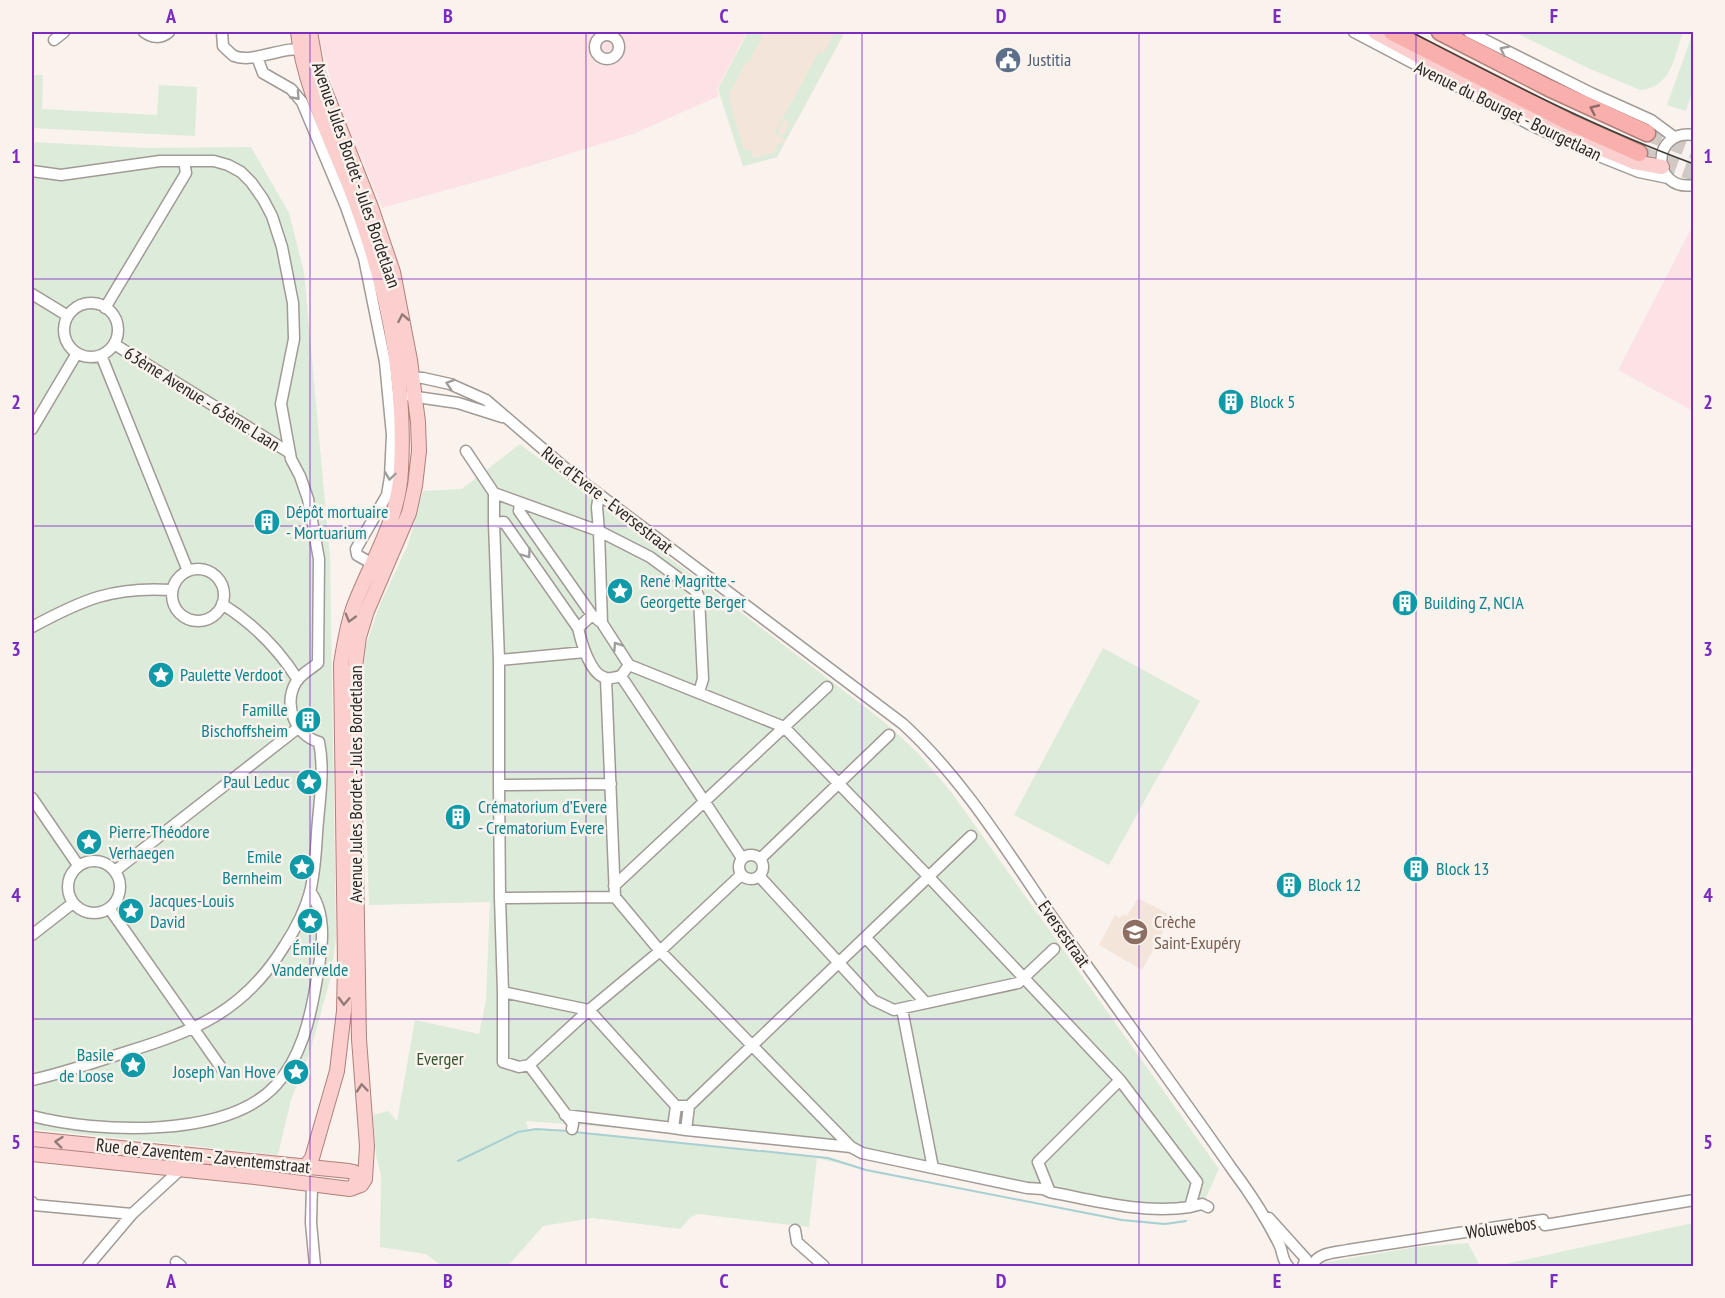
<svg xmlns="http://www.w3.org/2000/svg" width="1725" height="1298" viewBox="0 0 1725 1298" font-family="'PT Sans Narrow',sans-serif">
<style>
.commercial{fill:#fde2e5}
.built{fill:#f4e5da}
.green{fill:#ddebdb}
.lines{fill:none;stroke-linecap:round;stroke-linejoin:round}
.stream{stroke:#a7d0d3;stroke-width:2}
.highway-tunnel{stroke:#d0c9c4;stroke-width:16;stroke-dasharray:16 8;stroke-linecap:butt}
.minor-casing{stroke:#a19a95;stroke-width:13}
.major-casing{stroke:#b07f7b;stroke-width:16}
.highway-casing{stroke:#b07f7b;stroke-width:19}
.minor{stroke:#fff;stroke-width:10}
.major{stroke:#fbcfcd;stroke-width:14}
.highway{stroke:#f9afab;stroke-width:16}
.tram{stroke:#403d3a;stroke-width:1.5}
.oneway{stroke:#9e9d9c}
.oneway2{stroke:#906a67}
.oneway3{stroke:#927a78}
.grid{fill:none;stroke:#7b2cbf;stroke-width:1.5;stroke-opacity:0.55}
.labels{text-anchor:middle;stroke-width:5;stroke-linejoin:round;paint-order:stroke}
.service-label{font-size:18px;fill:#4e5e75;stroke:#faf2ec;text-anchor:start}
.street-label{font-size:18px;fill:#282523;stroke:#faf2ec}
.culture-label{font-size:18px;fill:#0d838f;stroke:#faf2ec;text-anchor:start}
.education-label{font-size:18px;fill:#785e54;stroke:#faf2ec;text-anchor:start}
.park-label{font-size:18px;fill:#33552f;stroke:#faf2ec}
.neatline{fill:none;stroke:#7b2cbf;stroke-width:2}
.grid-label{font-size:20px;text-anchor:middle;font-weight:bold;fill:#7b2cbf}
</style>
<rect width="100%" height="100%" fill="#faf2ec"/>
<!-- commercial -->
<path class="commercial" d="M319,32H747L717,89L719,96L633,134L504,174L382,208L336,98L320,42Z
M1693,225V411L1618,370Z"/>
<!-- built -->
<path class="built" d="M748,32H845L777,157L743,166L718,89Z
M1138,898L1172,916L1142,970L1099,945L1115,915L1119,918L1124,914L1127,916Z"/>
<!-- green -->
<path class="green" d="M748,32H758L762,37L748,63L746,62L729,94L731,95L729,99L744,150L750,149L753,158L774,153L780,142L784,144L777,157L743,166L718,89Z
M832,32L843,35L786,140L781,137L782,134H784L790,123L784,119L778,131L780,132L778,135L774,134L819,52L823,54L834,34Z
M1514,32H1683C1674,57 1672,87 1640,90L1588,68Z
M1693,32V89L1686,111L1667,105Z
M32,75H43L42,109L157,115L159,85L197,87L195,136L32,128Z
M32,142L146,148L251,147L289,213L304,272L330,557L336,938L330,980L310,1052L291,1100L278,1155L32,1129Z
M520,444L882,720L918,753L952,793L1219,1169L1204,1202L1187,1199L1181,1203L1167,1206L1089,1196L861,1150L683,1133L526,1121L528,1129L572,1131L823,1157L866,1169L1133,1222L1165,1223L1194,1220L1165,1225L1122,1221L866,1170L817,1158L809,1227L698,1214L691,1217L680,1229L593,1218L543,1226L508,1266H442L426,1254L380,1247L381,1174L376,1156L373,1115L388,1111L397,1121L415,1020L479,1034L486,1000L490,902L369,905L362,690L365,648L380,604L408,545L423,491L462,489Z
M1103,648L1200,701L1109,865L1014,815Z
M1693,1223V1266H1496Z
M1468,1243L1480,1266H1318L1322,1263L1416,1247Z"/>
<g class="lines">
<!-- stream -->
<path class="stream" d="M574,1132L759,1151
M761,1151L828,1158L866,1170L1122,1220L1165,1224L1186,1221
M458,1161L518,1132L536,1129L568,1131"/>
<!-- highway-tunnel -->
<path class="highway-tunnel" d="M1647,133L1694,151
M1639,153L1694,173"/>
<defs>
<path id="minor" d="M144,32C152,38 161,39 169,32
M222,32L223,46C226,49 231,54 234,56C253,64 284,45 306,50
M1354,32L1531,125L1594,154L1639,172L1668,178
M1469,32L1591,93L1651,120L1674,137
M595 47a12 12 0 1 1 24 0a12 12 0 1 1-24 0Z
M54,40L64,32
M257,57L263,73L291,89L302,102L346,207L364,258L385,362L392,435L390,477L387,495L356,549L357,555L378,567
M1694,135C1650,129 1651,192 1694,185
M32,171L61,175L160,161H214L228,165L241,172L251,182L263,199L272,216L282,247L293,303L294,339L281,404L291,459L300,476L308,499L319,559L318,663C311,669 301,674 296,682C283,705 295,735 319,742C325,771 319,803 317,833C316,852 315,872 310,892C305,911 296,928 285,945C244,1012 195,1031 123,1053C93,1063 63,1073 32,1080
M32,294L68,316
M64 330a27 27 0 1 1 54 0a27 27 0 1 1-54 0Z
M105,308L186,173L184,161
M114,344L290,453
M101,355L188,571
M406,377L423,378L450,384L486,400L572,474L903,724C962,778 1005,848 1050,914C1110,999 1172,1083 1232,1169C1250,1193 1267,1219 1280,1246C1283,1253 1282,1260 1288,1266
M410,396L458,403L502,417
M32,429L77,353
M466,451L494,493V523L504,522L578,628
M494,493L599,531L602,623L629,665L621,676C617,677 610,679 606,678C590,675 581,641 578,628L592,615L602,623
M599,495L597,507L599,531L650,557L696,591L699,597L703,679L699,692
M520,503L519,511L592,615
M494,523L499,660L585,652
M172 595a26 26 0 1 1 52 0a26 26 0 1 1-52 0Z
M222,604C254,624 278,648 298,680
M32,627C82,600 113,586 172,590
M499,660V785L611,784
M629,665L784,727L927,875L1120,1080L1197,1182L1190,1207L1202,1204L1208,1207
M621,676L742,858
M606,678L615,897L660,951L851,1147L862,1153L1027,1188L1043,1189L1050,1192C1097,1201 1143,1214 1190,1207
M499,785L500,898L615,897
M32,798L78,865
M739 867a12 12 0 1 1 24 0a12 12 0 1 1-24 0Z
M760,859L889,735
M68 887a26 26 0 1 1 52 0a26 26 0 1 1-52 0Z
M115,871L298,728
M741,875L660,951L589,1010L529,1065L519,1067L503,1062V992L589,1010L676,1106H689L971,836
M759,876L873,1000L894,1010L1018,983L1054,949
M614,886L827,687
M500,898L503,992
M109,908L222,1069
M32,935L73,903
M866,938L926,1003
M902,1009L933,1168
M529,1065L573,1124L572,1129
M676,1106L673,1128L686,1130L689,1106
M565,1115L673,1128
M32,1116C97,1133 227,1139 276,1085C301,1058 310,1019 316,984C321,955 329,917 310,891
M686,1130L851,1147
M312,1185L311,1223L315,1266
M1050,1192L1038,1162L1120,1080
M32,1202L34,1205L132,1214L181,1169L187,1154
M1269,1218L1306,1259L1303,1266
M795,1230L797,1242L824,1266
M176,1262L181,1266
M88,1266L132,1214
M1312,1266C1318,1252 1334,1253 1348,1250L1543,1220L1545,1225L1694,1200"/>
<path id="major" d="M298,32C304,91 336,147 356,203C387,287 406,380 401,470C399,520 371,561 354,606C347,625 344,645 341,664L345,963L344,1011L337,1071L312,1158L306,1166
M1375,32L1449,72L1600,148L1634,162L1662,167
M32,1139C137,1149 243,1160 349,1171L354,1172L357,1178L355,1185L350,1189
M32,1154L255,1177L350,1189L361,1185L365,1179L367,1146L359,1039L353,682L359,637L367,611L409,513L415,486L419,451L418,422L410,360L393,272L371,207L317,71L310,32"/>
<path id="highway" d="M1392,32L1567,121L1639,153
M1440,32L1549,88L1647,133"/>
</defs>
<!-- minor casing -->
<use href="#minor" class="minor-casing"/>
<!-- major casing -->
<use href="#major" class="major-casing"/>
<!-- highway casing -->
<use href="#highway" class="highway-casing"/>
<!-- minor -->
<use href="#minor" class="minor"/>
<!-- major -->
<use href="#major" class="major"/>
<!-- highway -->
<use href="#highway" class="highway"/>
<!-- tram -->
<path class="tram" d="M1411,32C1504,80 1595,128 1694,164"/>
</g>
<!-- one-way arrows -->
<defs><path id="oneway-chevron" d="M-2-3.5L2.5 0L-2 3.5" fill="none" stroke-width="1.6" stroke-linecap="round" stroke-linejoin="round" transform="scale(1.5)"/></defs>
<g class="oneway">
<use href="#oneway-chevron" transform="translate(1504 50) rotate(-153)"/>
<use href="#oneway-chevron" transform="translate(296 96) rotate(48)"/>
<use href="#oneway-chevron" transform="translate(450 384) rotate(-163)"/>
<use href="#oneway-chevron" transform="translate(390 476) rotate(98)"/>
<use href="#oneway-chevron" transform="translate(527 554) rotate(55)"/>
<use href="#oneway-chevron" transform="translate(617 646) rotate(-123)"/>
</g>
<use class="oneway2" href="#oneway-chevron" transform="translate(1594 109) rotate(-155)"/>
<g class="oneway3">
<use href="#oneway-chevron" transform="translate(403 318) rotate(-101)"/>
<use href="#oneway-chevron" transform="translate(350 618) rotate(106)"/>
<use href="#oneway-chevron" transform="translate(344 1001) rotate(92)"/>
<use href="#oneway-chevron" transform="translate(362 1088) rotate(-95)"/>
<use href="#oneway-chevron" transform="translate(59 1142) rotate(-174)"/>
</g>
<!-- grid -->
<path class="grid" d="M310,32V1266M586,32V1266M862,32V1266M1139,32V1266M1416,32V1266M32,279H1694M32,526H1694M32,772H1694M32,1019H1694"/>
<!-- icons -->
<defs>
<symbol id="civic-disc" viewBox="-11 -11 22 22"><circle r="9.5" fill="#5c6f8a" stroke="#faf2ec"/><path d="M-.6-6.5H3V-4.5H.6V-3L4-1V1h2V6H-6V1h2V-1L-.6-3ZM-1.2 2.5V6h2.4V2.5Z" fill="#fff"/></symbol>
<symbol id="building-disc" viewBox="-11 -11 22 22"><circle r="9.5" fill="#0f9aa8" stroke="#faf2ec"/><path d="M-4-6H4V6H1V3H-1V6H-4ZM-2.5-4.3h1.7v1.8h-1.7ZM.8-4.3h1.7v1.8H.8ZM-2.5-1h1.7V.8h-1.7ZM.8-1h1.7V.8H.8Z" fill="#fff"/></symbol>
<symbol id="sight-disc" viewBox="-11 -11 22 22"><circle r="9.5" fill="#0f9aa8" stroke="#faf2ec"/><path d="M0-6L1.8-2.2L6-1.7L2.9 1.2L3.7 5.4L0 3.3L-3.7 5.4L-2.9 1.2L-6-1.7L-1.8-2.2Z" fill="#fff"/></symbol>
<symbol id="school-disc" viewBox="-11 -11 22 22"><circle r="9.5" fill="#8d6e63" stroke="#faf2ec"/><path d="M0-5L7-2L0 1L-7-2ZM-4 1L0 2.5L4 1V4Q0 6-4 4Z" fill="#fff"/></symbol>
</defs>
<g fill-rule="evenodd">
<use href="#civic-disc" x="993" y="45" width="30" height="30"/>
<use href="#building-disc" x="1216" y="387" width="30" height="30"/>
<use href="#building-disc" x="252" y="507" width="30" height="30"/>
<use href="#sight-disc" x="605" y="576" width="30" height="30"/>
<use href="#building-disc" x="1390" y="588" width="30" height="30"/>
<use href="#sight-disc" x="146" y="660" width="30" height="30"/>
<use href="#building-disc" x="293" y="705" width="30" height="30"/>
<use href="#sight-disc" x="294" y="767" width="30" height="30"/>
<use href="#building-disc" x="443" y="802" width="30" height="30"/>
<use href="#sight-disc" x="74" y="827" width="30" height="30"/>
<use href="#sight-disc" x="287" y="852" width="30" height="30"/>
<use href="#building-disc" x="1401" y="854" width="30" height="30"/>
<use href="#building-disc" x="1274" y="870" width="30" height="30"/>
<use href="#sight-disc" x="116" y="896" width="30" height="30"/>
<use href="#sight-disc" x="295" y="906" width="30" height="30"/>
<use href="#school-disc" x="1120" y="917" width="30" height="30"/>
<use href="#sight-disc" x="118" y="1050" width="30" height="30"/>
<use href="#sight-disc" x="281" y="1057" width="30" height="30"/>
</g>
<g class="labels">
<!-- service labels -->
<g class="service-label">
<text x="1028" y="66">Justitia</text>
</g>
<!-- street labels -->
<g class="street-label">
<text transform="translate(1508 111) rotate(26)" y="6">Avenue du Bourget - Bourgetlaan</text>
<text transform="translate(356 175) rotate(71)" y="6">Avenue Jules Bordet - Jules Bordetlaan</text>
<text transform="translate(202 399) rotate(32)" y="6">63ème Avenue - 63ème Laan</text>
<text transform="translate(607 500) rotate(38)" y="6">Rue d'Evere - Eversestraat</text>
<text transform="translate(356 784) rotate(-90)" y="6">Avenue Jules Bordet - Jules Bordetlaan</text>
<text transform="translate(1064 934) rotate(55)" y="6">Eversestraat</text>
<text transform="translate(203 1156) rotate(6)" y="6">Rue de Zaventem - Zaventemstraat</text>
<text transform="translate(1501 1228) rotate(-8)" y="6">Woluwebos</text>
</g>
<!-- culture labels -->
<g class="culture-label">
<text x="1250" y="408">Block 5</text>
<text x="286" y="518">Dépôt mortuaire<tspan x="286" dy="21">- Mortuarium</tspan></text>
<text x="640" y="587">René Magritte -<tspan x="640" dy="21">Georgette Berger</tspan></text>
<text x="1424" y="609">Building Z, NCIA</text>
<text x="180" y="681">Paulette Verdoot</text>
<text x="288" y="716" text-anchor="end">Famille<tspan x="288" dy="21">Bischoffsheim</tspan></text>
<text x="290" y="788" text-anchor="end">Paul Leduc</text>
<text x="478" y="813">Crématorium d’Evere<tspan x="478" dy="21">- Crematorium Evere</tspan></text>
<text x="109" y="838">Pierre-Théodore<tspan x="109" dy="21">Verhaegen</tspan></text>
<text x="282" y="863" text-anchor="end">Emile<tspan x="282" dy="21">Bernheim</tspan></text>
<text x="1436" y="875">Block 13</text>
<text x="1308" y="891">Block 12</text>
<text x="150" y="907">Jacques-Louis<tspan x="150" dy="21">David</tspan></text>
<text x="310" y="955" text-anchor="middle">Émile<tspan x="310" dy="21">Vandervelde</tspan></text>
<text x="114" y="1061" text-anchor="end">Basile<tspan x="114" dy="21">de Loose</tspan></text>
<text x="276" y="1078" text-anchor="end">Joseph Van Hove</text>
</g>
<!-- education labels -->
<g class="education-label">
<text x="1154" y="928">Crèche<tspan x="1154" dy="21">Saint-Exupéry</tspan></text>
</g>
<!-- park labels -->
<g class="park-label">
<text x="440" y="1065">Everger</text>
</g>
</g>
<!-- border -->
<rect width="1725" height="1298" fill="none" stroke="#faf2ec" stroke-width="66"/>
<rect x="33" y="33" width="1659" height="1232" class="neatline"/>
<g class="grid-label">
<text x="171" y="23">A</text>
<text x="448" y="23">B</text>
<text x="724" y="23">C</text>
<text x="1001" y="23">D</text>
<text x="1277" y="23">E</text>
<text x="1554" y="23">F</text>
<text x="16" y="163">1</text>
<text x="1708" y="163">1</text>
<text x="16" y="409">2</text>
<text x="1708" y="409">2</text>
<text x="16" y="656">3</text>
<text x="1708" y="656">3</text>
<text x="16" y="902">4</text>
<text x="1708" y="902">4</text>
<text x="16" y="1149">5</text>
<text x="1708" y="1149">5</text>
<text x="171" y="1288">A</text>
<text x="448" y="1288">B</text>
<text x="724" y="1288">C</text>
<text x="1001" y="1288">D</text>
<text x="1277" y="1288">E</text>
<text x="1554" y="1288">F</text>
</g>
</svg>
